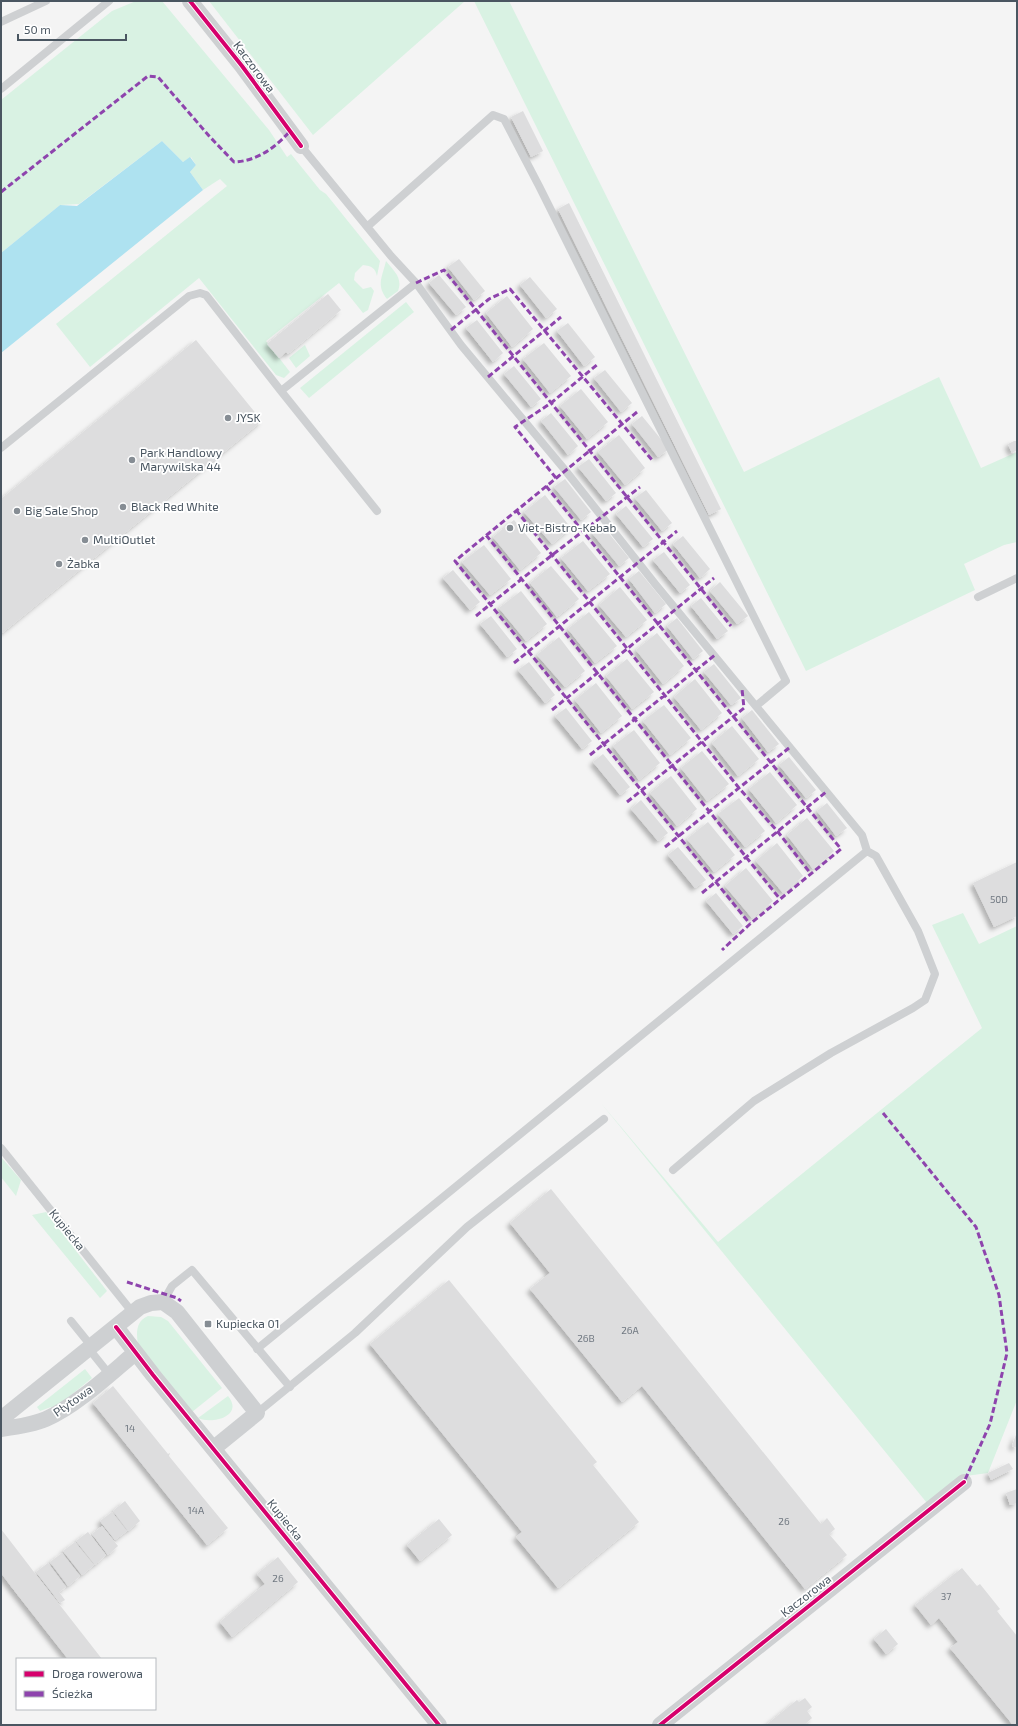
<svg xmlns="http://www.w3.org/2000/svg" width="1018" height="1726" viewBox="0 0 1018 1726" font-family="'Exo 2',sans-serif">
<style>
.green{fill:#d9f2e3}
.water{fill:#aee2f0}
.building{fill:#ddddde;filter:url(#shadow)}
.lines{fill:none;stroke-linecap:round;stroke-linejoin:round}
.service{stroke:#ced0d2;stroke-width:8}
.minor{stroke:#ced0d2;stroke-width:16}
.quiet{stroke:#8e44ad;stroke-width:3;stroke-dasharray:6 3;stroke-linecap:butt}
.cycleway-casing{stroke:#fff;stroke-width:6}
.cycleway{stroke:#d6006c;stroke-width:4}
.poi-dot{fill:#868d94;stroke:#fff;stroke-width:1.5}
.labels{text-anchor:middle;stroke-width:3.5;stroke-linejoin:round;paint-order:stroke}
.number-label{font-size:10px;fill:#707881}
.street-label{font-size:12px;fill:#4a5661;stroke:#fff}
.poi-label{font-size:12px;fill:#4a5661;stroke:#fff;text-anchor:start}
</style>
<defs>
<filter id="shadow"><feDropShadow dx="-3.5" dy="3.5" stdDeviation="2" flood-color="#0004"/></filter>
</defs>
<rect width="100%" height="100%" fill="#f4f4f4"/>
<!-- green -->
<path class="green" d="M136,1H162L269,130L287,157L291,154L320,190L326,194L380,261L377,276C375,268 372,266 363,265L355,273L354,280L363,289L371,287L374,291L368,310L363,313L339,283L266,341L290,372L284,378L276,375L199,278L90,367L56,324L227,186L220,179L203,190L190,172L196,165L191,157L183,162L162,141L79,204L60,205L1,253V100L112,11Z
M209,1H465L313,135Z
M474,1H509L744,472L939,377L981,468L1017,452V542L1004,545L964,564L975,590L806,671Z
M386,261C394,271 403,278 398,291L387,299C376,285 382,278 386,261Z
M406,302L414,312L309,398L300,388Z
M305,345L310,356L296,368L289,358Z
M963,913L979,944L1017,926V1400L988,1473L958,1477L927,1503L600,1102L718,1242L982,1028L932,925Z
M1,1157L21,1180L16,1196L1,1177Z
M46,1212L107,1291L100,1298L32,1215Z
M148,1316L161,1317L168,1321L222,1388L192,1412L138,1344C136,1333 136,1321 148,1316Z
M85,1369L92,1378L53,1410L51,1407L40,1411L37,1407Z
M228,1396C244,1415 214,1425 198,1418Z"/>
<!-- water -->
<path class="water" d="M162,141L183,162L190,157L196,165L190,172L203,190L1,353V253L60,205L77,206Z"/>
<!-- building -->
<path class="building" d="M523,111L543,151L531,157L511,117Z
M569,203L721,509L709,515L558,209Z
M459,259L485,291L474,300L448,267Z
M439,275L466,307L456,315L429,283Z
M530,277L557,309L546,318L520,285Z
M328,294L341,310L288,354L286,352L279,358L267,344Z
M507,296L533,329L512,347L486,313Z
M477,320L503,353L493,362L466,328Z
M568,323L595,357L584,366L557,331Z
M196,340L262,421L1,634V499Z
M544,343L571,376L550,393L523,359Z
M514,366L541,399L531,407L504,374Z
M605,370L632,403L621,412L594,378Z
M581,389L608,422L587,439L560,406Z
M551,413L578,446L568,455L541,421Z
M642,416L669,449L658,457L632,424Z
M619,435L645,468L625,485L598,452Z
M1014,441H1017V450L1012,453L1008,444Z
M589,459L616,493L606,501L578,467Z
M565,479L591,512L581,520L554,487Z
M646,490L672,523L662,531L635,498Z
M545,495L571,528L552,544L524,512Z
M626,506L653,539L643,547L616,514Z
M514,520L541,553L520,570L493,537Z
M602,525L629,558L619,566L592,533Z
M683,536L710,569L700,578L673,544Z
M583,541L610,574L588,591L561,558Z
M484,545L511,579L490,595L462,562Z
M664,552L690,585L680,593L653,560Z
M551,566L579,599L557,617L530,583Z
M453,570L480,602L470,610L443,578Z
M639,571L666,604L655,613L629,579Z
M720,582L748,616L737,624L710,591Z
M620,587L647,620L626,637L599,605Z
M521,591L547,624L526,641L499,608Z
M701,598L728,631L717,639L691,606Z
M589,612L617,646L595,663L568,629Z
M491,616L517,649L507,657L480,624Z
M677,618L703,651L693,659L667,626Z
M657,633L684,666L663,684L636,650Z
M559,637L585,671L565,687L537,655Z
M627,659L654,692L632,709L606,676Z
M529,662L555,695L545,703L518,670Z
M714,664L741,698L731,705L704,672Z
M695,679L722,713L701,730L674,697Z
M596,683L622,716L601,733L575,700Z
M664,705L691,738L670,755L643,721Z
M566,708L592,741L582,749L555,716Z
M752,710L779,744L768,752L742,718Z
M732,726L759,759L738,776L712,743Z
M634,730L660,763L639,780L613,746Z
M702,751L729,784L707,801L681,768Z
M603,754L630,787L620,795L593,762Z
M789,757L816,790L806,798L779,765Z
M770,772L797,805L776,823L749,789Z
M671,776L697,809L677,826L650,793Z
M739,798L765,831L745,847L718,814Z
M641,800L668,833L658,841L631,809Z
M827,803L847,828L836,836L817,811Z
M807,818L834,851L813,869L787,835Z
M708,822L735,855L714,872L687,839Z
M777,843L803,876L783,893L756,861Z
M678,847L706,880L695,888L668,855Z
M1017,862V916L994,927L973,883Z
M746,868L773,901L752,918L725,886Z
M716,893L743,926L733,934L706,901Z
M551,1189L821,1524L827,1518L835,1529L829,1534L847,1555L805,1589L642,1386L622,1402L530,1289L550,1273L510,1223Z
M449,1280L597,1462L593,1465L639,1522L558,1588L516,1537L522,1532L370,1344Z
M113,1386L168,1454L170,1453L169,1456L173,1461L228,1528L207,1545L93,1403Z
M1017,1432V1448L1012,1446Z
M1009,1463L1013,1469L991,1480L988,1473Z
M1017,1489V1503L1010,1505L1006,1493Z
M125,1501L140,1521L128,1531L113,1511Z
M112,1512L127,1531L115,1540L100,1521Z
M439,1519L452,1535L420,1561L407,1545Z
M102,1526L118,1546L108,1555L92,1534Z
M1,1529L34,1572L102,1659H68L13,1589L1,1573Z
M88,1532L106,1555L95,1565L76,1541Z
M75,1542L94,1565L82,1575L63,1551Z
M62,1553L80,1576L68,1586L50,1562Z
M278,1557L298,1582L232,1637L220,1622L265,1584L257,1574Z
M48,1563L66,1587L59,1592L65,1600L60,1603L36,1572Z
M962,1568L977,1586L980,1584L1000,1609L997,1611L1017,1636V1725H1013L950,1648L958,1642L939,1618L931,1625L915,1605Z
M886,1629L898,1644L886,1654L874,1639Z
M805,1698L812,1707L807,1711L812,1718L804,1725H766L797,1700L799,1702Z"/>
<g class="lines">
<!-- service -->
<path class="service" d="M1,22L46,1
M1,89L109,1
M368,226L493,115L504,119L539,186L786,681L756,706
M1,448L189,296L200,293L206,295L281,391
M377,511L281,391L416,283
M978,597L1017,578
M1,1148L133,1313
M673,1170L754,1101L831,1053L913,1008L925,1000L935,974L918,931L876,856L867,851
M163,1302L172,1286L192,1270L290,1387
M71,1321L92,1347
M89,1349L109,1374
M257,1349L867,851L862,835L656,585L565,470L461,345L416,283L391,256L301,146
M257,1413L355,1333L467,1227L604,1119"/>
<!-- minor -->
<path class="minor" d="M190,1L242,66L301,146
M116,1327L153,1375L439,1725
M1,1419L140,1307L151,1303L163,1302L177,1312L257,1413L214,1448
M1,1429C16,1427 32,1425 46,1419C76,1406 110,1374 135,1353
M660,1725L964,1482"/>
<!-- quiet -->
<path class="quiet" d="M1,192L148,76L158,77L210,137L234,162C257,161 275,148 290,131
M416,283L444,270L731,626
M451,330L489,299L510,289L652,460
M488,377L561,317
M637,412L455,561L750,924
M556,478L515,427L551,403L598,364
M546,486L841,849L750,924L722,950
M516,510L739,788L778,832L811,874
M486,535L780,899
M476,616C529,572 585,530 640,487
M514,663L677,531
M552,710L714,578
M590,755L715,655
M627,802L744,708L742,689
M665,847L789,748
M702,893L826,792
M883,1113L976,1227L999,1295L1007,1353L990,1424L964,1482
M127,1282L177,1298L181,1301"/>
<defs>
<path id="cycleway" d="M190,1L242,66L301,146
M116,1327L153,1375L439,1725
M660,1725L964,1482"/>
</defs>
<!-- cycleway casing -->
<use href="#cycleway" class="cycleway-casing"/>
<!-- cycleway -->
<use href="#cycleway" class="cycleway"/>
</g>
<!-- markers -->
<g class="poi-dot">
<circle cx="228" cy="418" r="4"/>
<circle cx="132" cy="460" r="4"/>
<circle cx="123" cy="507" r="4"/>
<circle cx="17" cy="511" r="4"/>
<circle cx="510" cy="528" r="4"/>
<circle cx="85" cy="540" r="4"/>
<circle cx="59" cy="564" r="4"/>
<rect x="204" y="1320" width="8" height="8" rx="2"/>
</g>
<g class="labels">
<!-- number labels -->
<g class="number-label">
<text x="999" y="903">50D</text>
<text x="630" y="1334">26A</text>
<text x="586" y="1342">26B</text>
<text x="130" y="1432">14</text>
<text x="196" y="1514">14A</text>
<text x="784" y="1525">26</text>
<text x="278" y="1582">26</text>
<text x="946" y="1600">37</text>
</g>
<!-- street labels -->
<g class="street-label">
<text transform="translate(254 67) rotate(53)" y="4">Kaczorowa</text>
<text transform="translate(67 1230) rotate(51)" y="4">Kupiecka</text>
<text transform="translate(73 1401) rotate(-35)" y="4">Płytowa</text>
<text transform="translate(285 1520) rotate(51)" y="4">Kupiecka</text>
<text transform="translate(806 1596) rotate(-38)" y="4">Kaczorowa</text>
</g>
<!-- poi labels -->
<g class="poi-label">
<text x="236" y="422">JYSK</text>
<text x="140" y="457">Park Handlowy<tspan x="140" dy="14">Marywilska 44</tspan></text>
<text x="131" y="511">Black Red White</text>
<text x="25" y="515">Big Sale Shop</text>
<text x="518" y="532">Viet-Bistro-Kebab</text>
<text x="93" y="544">MultiOutlet</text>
<text x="67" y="568">Żabka</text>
<text x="216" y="1328">Kupiecka 01</text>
</g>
</g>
<!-- border -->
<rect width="1018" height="1726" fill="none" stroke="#4a5661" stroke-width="4"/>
<!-- legend -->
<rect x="16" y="1658" width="140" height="52" fill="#ffffff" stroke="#b7bbc0"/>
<rect x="24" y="1671" width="20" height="6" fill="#d6006c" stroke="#b7bbc0"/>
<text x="52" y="1678" font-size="12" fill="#4a5661">Droga rowerowa</text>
<rect x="24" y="1691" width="20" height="6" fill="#8e44ad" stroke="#b7bbc0"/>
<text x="52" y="1698" font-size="12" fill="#4a5661">Ścieżka</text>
<!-- scale -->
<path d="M18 34v6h108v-6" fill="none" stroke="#4a5661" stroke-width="2"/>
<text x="24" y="34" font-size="12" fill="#4a5661" stroke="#ffffff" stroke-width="3" paint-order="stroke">50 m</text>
</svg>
